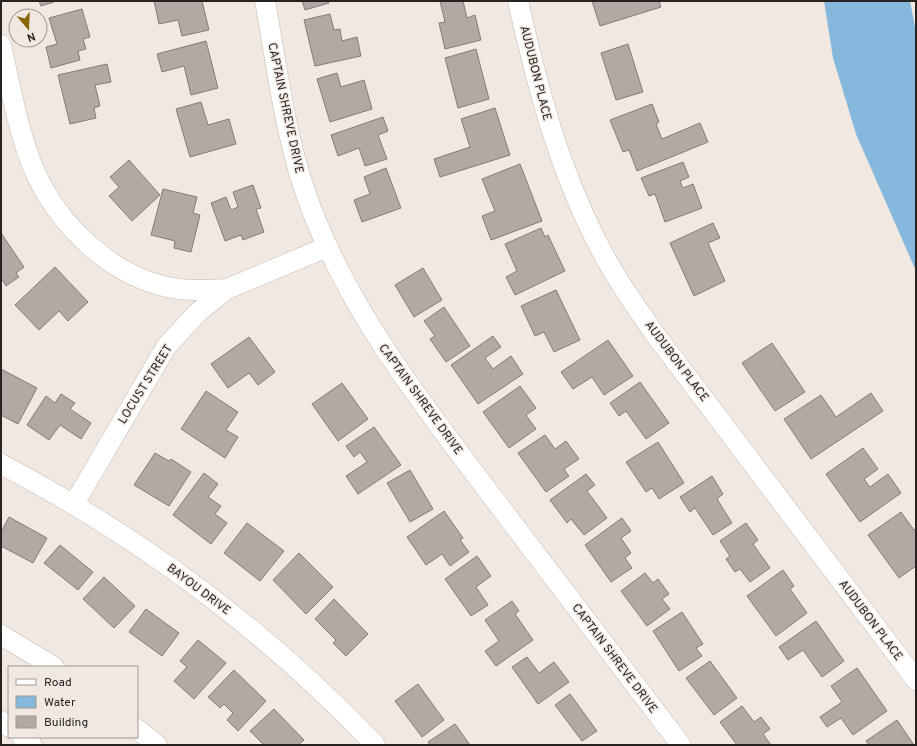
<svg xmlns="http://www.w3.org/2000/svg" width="917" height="746" viewBox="0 0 917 746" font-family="Overpass,sans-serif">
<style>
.water{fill:#85b8dc}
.building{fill:#b3a9a4;stroke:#857c77}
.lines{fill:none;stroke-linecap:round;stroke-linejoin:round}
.minor-casing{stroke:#c4bbb4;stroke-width:21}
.minor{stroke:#fff;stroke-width:20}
.labels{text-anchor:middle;stroke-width:3;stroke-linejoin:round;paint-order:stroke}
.street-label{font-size:12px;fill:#262321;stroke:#f1e8e1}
</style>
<rect width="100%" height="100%" fill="#f1e8e1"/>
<!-- water -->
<path class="water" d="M824,1H910L916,32V271L856,134L833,58Z"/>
<!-- building -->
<path class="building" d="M39,1H57L41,6Z
M154,1H202L209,30L182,36L178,20L159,24Z
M302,1H328L329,3L305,10Z
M440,1H463L467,18L475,15L481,40L445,49L439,23L445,22Z
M592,1H659L661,7L600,26Z
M82,9L90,37L83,39L86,49L78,51L80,60L51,68L46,47L57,44L49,18Z
M330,14L334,30L340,29L342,41L357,37L361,56L315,66L304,20Z
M206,41L218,88L191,95L184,66L162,72L157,54Z
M628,44L643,92L616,100L601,53Z
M476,49L489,99L458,108L445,58Z
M107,64L111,82L95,85L100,106L94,108L96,118L70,124L58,75Z
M337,73L341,87L364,80L372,109L330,122L317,79Z
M201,102L208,125L229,119L236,144L190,157L176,109Z
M652,104L659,122L656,124L662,139L700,123L708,142L637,171L629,150L623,152L610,120Z
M495,108L510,155L440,177L434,159L470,147L461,119Z
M383,117L388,131L378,135L387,159L365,166L359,148L338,156L331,135Z
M129,160L160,195L132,221L109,196L119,187L110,177Z
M683,162L689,177L680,181L683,188L693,184L702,208L665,222L655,194L649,196L641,178Z
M520,164L542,221L491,240L482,216L495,211L482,179Z
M386,168L401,208L362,222L354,200L370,194L364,177Z
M253,185L261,208L256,209L264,232L243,240L241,235L225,241L211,203L226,197L231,210L238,207L233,192Z
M163,189L197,197L193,213L200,215L191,252L174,248L175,241L151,235Z
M713,223L720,238L708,243L725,281L694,296L670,243Z
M541,228L545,237L548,235L565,271L515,295L506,277L517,271L505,244Z
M1,233L24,267L16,273L19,277L6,286L1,278Z
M55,267L88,302L68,321L59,311L39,330L15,305Z
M423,268L442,300L414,317L395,285Z
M556,290L580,340L554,352L544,332L535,336L521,306Z
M444,307L470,346L446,362L430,339L435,336L424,321Z
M493,336L501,347L485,358L493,369L511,356L523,374L478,404L451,365Z
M249,337L275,372L258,385L249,373L228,388L211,364Z
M608,340L633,376L604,395L592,377L573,389L561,372Z
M772,343L805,392L775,411L742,363Z
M1,369L37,388L18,424L1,415Z
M640,382L669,423L646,439L626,411L619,416L610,403Z
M342,383L368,419L338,441L312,404Z
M520,386L536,408L526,415L536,429L509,448L483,412Z
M206,391L238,412L226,430L238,437L225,458L181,429Z
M871,393L883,411L811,459L784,419L821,395L836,417Z
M61,394L75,403L70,409L91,423L81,439L60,425L49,440L27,425L46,396L55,403Z
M374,427L401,465L358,494L346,476L367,462L360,452L354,457L346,446Z
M545,435L555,449L566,441L579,459L564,469L569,476L546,492L518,453Z
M658,442L684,483L659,499L652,488L646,492L626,462Z
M863,448L878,469L864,479L870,487L888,474L901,493L860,522L826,474Z
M155,453L169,461L171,459L191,472L169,506L134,485Z
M410,470L433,509L410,522L387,483Z
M204,473L218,484L208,497L221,506L215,514L227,523L211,544L173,515Z
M586,474L595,485L587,491L607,518L584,535L571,519L567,523L550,500Z
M712,476L723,494L717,499L732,523L713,535L695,508L690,512L680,497Z
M444,511L463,538L460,540L469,552L450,566L442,554L426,565L407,537Z
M901,512L914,530L916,528V566L899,578L868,535Z
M9,517L47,538L33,563L1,546V532Z
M622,518L631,531L621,538L631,553L625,558L632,568L611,582L585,545Z
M247,523L284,551L260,581L224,553Z
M746,523L758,540L753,544L770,568L750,582L740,569L735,572L726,559L730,556L720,541Z
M60,545L93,572L78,590L44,563Z
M299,553L333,587L306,614L273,580Z
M477,556L491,576L476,587L488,605L471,616L445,579Z
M783,570L794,586L790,589L807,613L776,636L747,596Z
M645,573L653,583L658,579L669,594L662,599L670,609L647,626L621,591Z
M104,577L135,606L114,628L83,599Z
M334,599L368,634L346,656L333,643L336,640L315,619Z
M512,601L519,611L515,614L533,640L496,666L485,651L499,641L485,620Z
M146,609L179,633L162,656L129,632Z
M682,612L703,644L696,648L702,656L679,671L653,631Z
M816,621L844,661L822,677L803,650L788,660L779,647Z
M198,640L226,663L194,699L174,681L187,667L180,661Z
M527,657L539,673L554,662L569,682L538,704L512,667Z
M710,661L737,698L714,715L686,678Z
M857,668L887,711L853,735L841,718L827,727L820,717L842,702L831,686Z
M234,670L266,701L238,731L227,720L233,713L224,704L220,708L208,697Z
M418,684L444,720L422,737L395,701Z
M570,694L597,731L582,741L555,705Z
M742,706L754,722L761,717L770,729L763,734L771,745H737L720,722Z
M274,709L304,740L298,745H264L250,731Z
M897,720L914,745H869L866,741Z
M455,724L470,745H430L428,742Z"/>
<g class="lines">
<defs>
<path id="minor" d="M265,1C278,72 286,146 313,213C354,318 424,406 491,495C555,579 618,662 681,745
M518,1C538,90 561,178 606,259C620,285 637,308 654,333L916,680
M1,45C10,85 17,126 32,165C57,225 113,280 179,289C195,291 211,290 227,289
M1,464C140,537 267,631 375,745
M74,504L166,347L197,313L227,289L327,247
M1,635L54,667
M1,721L9,727
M137,729L157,745
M22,737L32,745"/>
</defs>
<!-- minor casing -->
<use href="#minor" class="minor-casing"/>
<!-- minor -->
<use href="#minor" class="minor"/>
</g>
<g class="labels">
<!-- street labels -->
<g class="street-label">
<text transform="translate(536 73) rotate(76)" y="4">AUDUBON PLACE</text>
<text transform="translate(286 108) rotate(78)" y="4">CAPTAIN SHREVE DRIVE</text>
<text transform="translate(677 361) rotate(53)" y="4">AUDUBON PLACE</text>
<text transform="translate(145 384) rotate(-58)" y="4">LOCUST STREET</text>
<text transform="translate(421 399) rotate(54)" y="4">CAPTAIN SHREVE DRIVE</text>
<text transform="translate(199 589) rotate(37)" y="4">BAYOU DRIVE</text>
<text transform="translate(871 620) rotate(53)" y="4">AUDUBON PLACE</text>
<text transform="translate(615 658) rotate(53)" y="4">CAPTAIN SHREVE DRIVE</text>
</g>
</g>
<!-- border -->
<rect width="917" height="746" fill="none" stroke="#262321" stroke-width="4"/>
<!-- legend -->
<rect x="8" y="666" width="130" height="72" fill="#f1e8e1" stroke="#a09994"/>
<rect x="16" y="679" width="20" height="6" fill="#ffffff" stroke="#a09994"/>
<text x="44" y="686" font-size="12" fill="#262321">Road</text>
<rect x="16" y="696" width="20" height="12" fill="#85b8dc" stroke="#a09994"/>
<text x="44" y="706" font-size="12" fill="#262321">Water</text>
<rect x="16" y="716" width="20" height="12" fill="#b3a9a4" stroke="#a09994"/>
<text x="44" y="726" font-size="12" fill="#262321">Building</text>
<!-- north arrow -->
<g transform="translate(28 28) rotate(161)"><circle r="19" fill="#f1e8e1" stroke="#a09994"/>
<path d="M0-3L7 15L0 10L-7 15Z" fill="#866701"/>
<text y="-6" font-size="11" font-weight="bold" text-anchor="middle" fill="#262321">N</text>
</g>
</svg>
